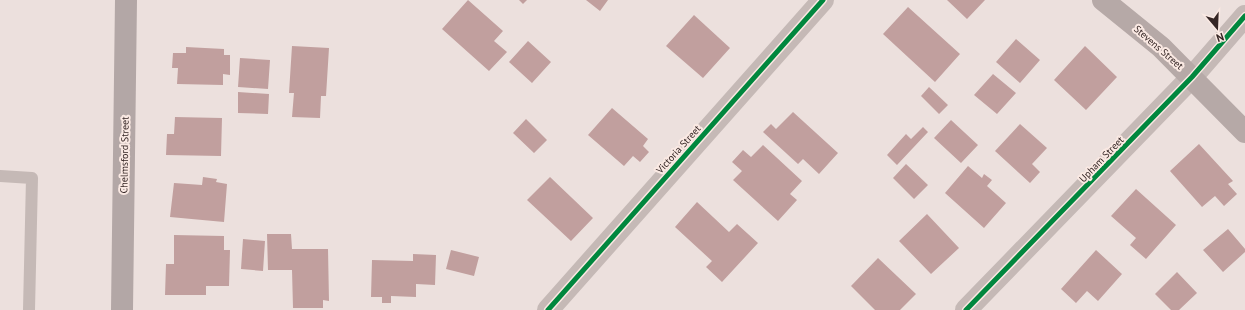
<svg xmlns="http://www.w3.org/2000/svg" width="1245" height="310" viewBox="0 0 1245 310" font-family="'PT Sans',sans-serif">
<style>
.building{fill:#c19f9e}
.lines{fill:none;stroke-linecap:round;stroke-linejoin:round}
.lane{stroke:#c5b9b6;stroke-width:12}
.street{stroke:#c5b9b6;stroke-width:22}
.secondary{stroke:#b6a9a7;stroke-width:22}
.primary{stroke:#b3a7a6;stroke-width:22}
.cycleway-casing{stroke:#fae9e3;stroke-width:8}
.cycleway{stroke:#00873e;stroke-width:5}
.labels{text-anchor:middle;stroke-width:4;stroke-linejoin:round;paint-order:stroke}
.street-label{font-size:10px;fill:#352625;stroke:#fae9e3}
</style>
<rect width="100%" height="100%" fill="#ece0dd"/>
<!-- building -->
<path class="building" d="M468,0L503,31L494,41L507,52L489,71L442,29Z
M519,0H527L523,4Z
M586,0H608L600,11Z
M947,0H985L967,19Z
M908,7L960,54L935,82L883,34Z
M694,15L730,48L703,78L666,46Z
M1016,39L1040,60L1020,83L996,62Z
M528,41L551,62L532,83L509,62Z
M292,46L329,48L326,96H321L320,118L292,117L294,93H289Z
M1085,46L1117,77L1086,110L1054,80Z
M186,47L224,49V55H230V75L223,74V85L177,84L178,68H172L173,53H186Z
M240,58L270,60L268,89L238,87Z
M993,74L1016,93L997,114L974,95Z
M929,87L948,105L939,114L921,96Z
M238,92L269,94L268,114L238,113Z
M612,108L648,139L643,146L649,152L640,162L633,156L624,166L588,135Z
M793,112L838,153L819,174L803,159L798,164L763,132L771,124L776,129Z
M175,117L222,118L221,156L166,155L167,134H174Z
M526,119L547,140L534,153L513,133Z
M951,120L978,145L961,163L934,138Z
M1020,124L1047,148L1032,164L1040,172L1030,183L995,151Z
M923,127L928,132L897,165L887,155L906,134L911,139Z
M1199,144L1233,181L1228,184L1237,194L1224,206L1215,196L1202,207L1170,171Z
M763,145L802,181L790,194L797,200L778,221L733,180L742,171L732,162L743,150L751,157Z
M906,164L928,185L914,199L893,178Z
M968,166L982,178L984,174L992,180L987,186L1006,203L984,228L945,193Z
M203,177L217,179L216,182L227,184L224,222L170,217L174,183L202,185Z
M550,177L593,218L571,241L527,200Z
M1136,189L1176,225L1146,259L1130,245L1136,238L1111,216Z
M697,202L729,232L737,224L758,243L722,282L706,267L712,261L675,227Z
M927,214L959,248L931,274L899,241Z
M1228,229L1245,249V252L1223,272L1203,250Z
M267,234H291L292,249H328L329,301L323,300V308H293L292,270H268Z
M174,235L224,236V250H230L229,286H206V295H165L166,264H174Z
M243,239L265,241L263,271L241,269Z
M451,250L479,257L474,276L446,269Z
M1096,250L1122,274L1098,301L1087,291L1076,303L1061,289Z
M413,254L436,255L435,285L416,284V297L391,296V303H382V297H371L372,260L413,261Z
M878,258L916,294L900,310H875L851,286Z
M1177,272L1197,293L1179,310H1171L1155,294Z"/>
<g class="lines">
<!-- lane -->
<path class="lane" d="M0,176L32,178L29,310"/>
<!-- street -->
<path class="street" d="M548,310L823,0
M966,310L1192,77L1245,16"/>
<!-- secondary -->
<path class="secondary" d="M1103,0L1161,47L1245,132"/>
<!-- primary -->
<path class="primary" d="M122,310L126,0"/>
<defs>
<path id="cycleway" d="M548,310L823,0
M966,310L1192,77L1245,16"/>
</defs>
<!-- cycleway casing -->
<use href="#cycleway" class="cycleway-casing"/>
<!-- cycleway -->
<use href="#cycleway" class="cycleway"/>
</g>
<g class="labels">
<!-- street labels -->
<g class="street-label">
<text transform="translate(1159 47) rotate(41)" y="4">Stevens Street</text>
<text transform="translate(678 149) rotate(-48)" y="4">Victoria Street</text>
<text transform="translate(124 155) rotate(-89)" y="4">Chelmsford Street</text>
<text transform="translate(1101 159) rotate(-46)" y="4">Upham Street</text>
</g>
</g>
<!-- north arrow -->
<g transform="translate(1217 28) rotate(161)" stroke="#fae9e3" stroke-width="3" paint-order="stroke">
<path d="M0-3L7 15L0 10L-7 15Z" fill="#352625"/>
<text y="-6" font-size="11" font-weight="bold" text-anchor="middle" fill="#352625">N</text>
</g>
</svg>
